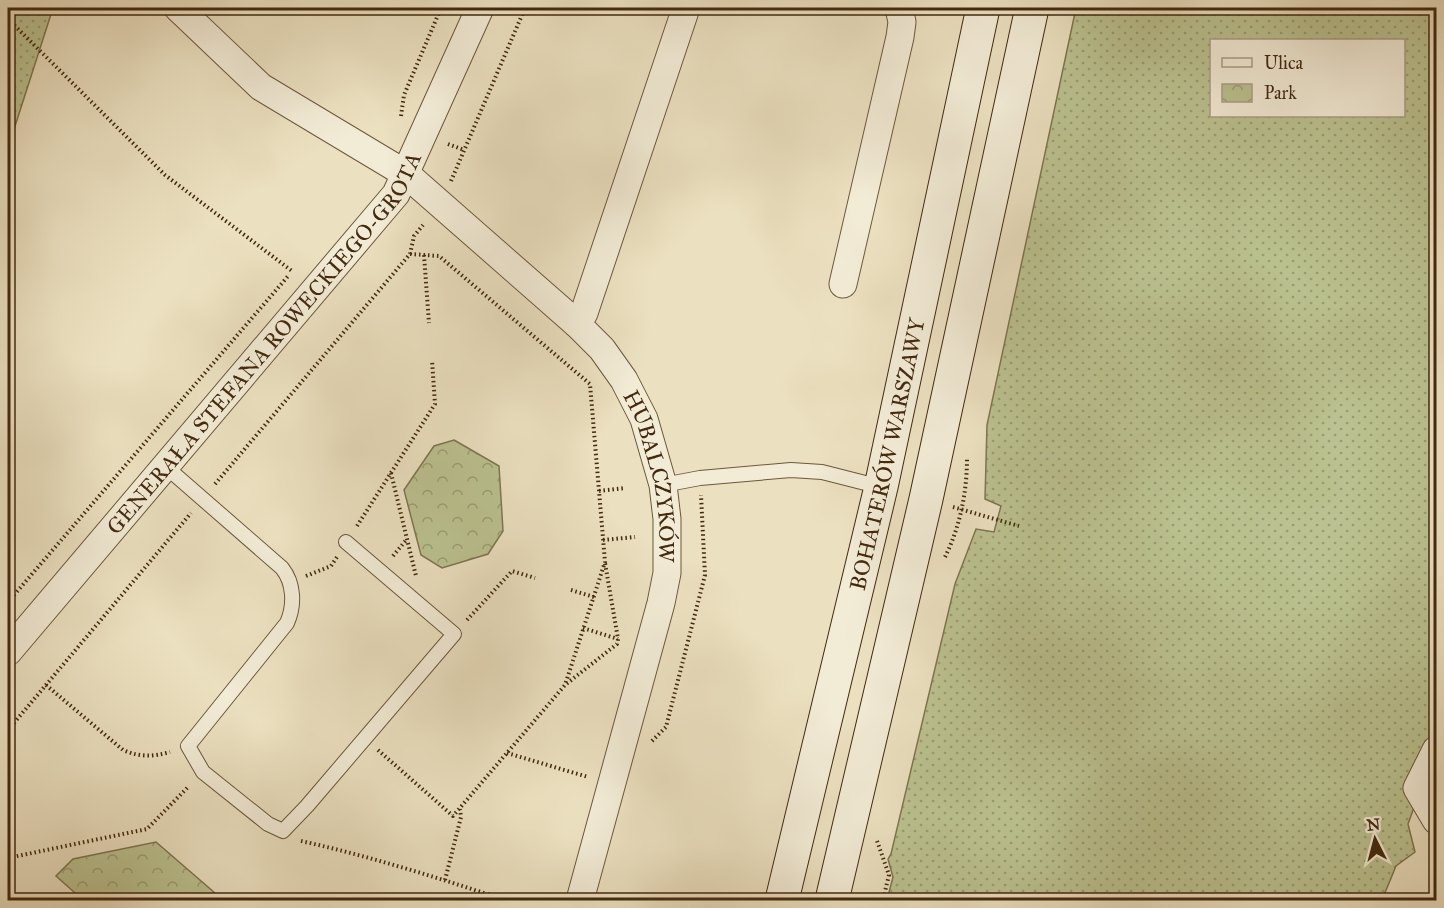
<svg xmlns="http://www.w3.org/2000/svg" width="1444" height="908" viewBox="0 0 1444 908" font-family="'IM FELL Great Primer',serif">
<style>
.grass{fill:url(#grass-dots);stroke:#7f7550;stroke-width:1.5;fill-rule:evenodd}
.park{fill:url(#park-crowns);stroke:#7f7550;stroke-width:1.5}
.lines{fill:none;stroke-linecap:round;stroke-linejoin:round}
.lane-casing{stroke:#6d573b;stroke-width:16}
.street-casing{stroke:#6d573b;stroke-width:29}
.secondary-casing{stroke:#43290f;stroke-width:35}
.path{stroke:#43290f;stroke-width:4;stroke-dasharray:1.5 3;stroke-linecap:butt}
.lane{stroke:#f2ebd6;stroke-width:14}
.street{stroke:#f2ebd6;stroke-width:27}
.secondary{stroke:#f2ebd6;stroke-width:33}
.labels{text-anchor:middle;stroke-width:4.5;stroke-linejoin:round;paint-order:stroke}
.street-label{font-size:22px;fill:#43290f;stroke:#f2ebd6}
</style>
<defs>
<pattern id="grass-dots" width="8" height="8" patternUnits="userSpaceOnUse" patternTransform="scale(1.5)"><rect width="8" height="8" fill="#bbc190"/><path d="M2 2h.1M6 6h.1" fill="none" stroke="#9a9d74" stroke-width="1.8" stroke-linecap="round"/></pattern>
<pattern id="park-crowns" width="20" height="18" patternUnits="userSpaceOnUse" patternTransform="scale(1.5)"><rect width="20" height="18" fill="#bbc190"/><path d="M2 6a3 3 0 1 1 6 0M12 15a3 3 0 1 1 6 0" fill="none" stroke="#9a9d74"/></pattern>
</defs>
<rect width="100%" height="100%" fill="#ebe0c0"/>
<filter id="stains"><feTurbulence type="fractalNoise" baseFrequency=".00333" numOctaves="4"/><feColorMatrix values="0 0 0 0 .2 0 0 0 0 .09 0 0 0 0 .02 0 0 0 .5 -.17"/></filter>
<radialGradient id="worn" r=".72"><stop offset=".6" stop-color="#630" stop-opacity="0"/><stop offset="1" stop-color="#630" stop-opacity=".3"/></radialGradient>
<!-- grass -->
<path class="grass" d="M8,8H53L8,148Z
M1076,8H1436V799L1421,788L1408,824L1415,852L1396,866L1382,900H887L893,877L888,859L891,854L955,584L976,529L994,532L1001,506L985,499L987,425ZM1212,40H1404V116H1212Z"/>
<!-- park -->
<path class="park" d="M454,440L499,466L503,531L488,554L442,568L421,555L404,490L434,446Z
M156,842L223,900H83L56,876L73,859Z"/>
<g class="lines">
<defs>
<path id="lane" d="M165,466L282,568C294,583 295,605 287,623L188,746L203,772L268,824L283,831L307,806L454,634L346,542
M663,485L700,478L791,470L822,472L881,487"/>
<g id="street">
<path id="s1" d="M178,8L261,87L406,174L577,324L602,349L624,380L644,419L663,485L667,519V573L661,603L580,900"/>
<path d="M843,284L900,37L902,22L899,8"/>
<path d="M577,324L584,313L686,8"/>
<path id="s2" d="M8,652L396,194L480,8"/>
<path d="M1436,750L1417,788L1436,820"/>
</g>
<g id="secondary">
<path id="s3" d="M782,900L881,487L983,8"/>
<path d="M832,900L926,499L1032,8"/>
</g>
</defs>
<!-- lane casing -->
<use href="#lane" class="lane-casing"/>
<!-- street casing -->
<use href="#street" class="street-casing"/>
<!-- secondary casing -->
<use href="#secondary" class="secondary-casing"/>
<!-- path -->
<path class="path" d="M8,19L165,175L292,271
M401,116L404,95L441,8
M448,144L464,150
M451,181L525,8
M410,254L439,256L590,384L605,562L565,685
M424,255L429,323
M391,473L416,576
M215,484L410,254L414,236L423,225
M599,491L625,488
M953,507L1019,526
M357,526L435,404L432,360
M603,540L635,537
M393,556L407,539
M945,557C960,527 967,492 967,458
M306,576L331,566L337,557
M571,590L594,597
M8,602L289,275
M467,620L512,571L535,578
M583,628L618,639
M46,685L123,750C139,757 153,757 170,752
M8,730L191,513
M652,741L666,727L705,575L701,495
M378,750L453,816L565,685L617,644L618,639L605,563
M507,753L588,777
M301,841C364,855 426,874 487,894L489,900
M877,841L889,875L883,900
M8,858L147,829L189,786
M445,880L461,817L460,809
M488,894L507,900"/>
<!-- lane -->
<use href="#lane" class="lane"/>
<!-- street -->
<use href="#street" class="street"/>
<!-- secondary -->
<use href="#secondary" class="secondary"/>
</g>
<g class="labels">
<!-- street labels -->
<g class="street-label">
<text dy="8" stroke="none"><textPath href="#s2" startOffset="402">GENERAŁA STEFANA ROWECKIEGO-GROTA</textPath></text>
<text dy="8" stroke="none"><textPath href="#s3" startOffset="458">BOHATERÓW WARSZAWY</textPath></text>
<text dy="8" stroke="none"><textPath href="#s1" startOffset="686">HUBALCZYKÓW</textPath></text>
</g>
</g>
<!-- margin -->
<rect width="1444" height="908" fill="none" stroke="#ebe0c0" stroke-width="30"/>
<rect x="9" y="9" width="1426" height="890" fill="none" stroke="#43290f" stroke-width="3"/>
<rect x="15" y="15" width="1414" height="878" fill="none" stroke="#43290f" stroke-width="1.5"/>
<!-- legend -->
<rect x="1210" y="39" width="195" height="78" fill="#f2ebd6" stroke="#ac9d86" stroke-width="1.5"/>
<rect x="1222" y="58" width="30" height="9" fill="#f2ebd6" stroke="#ac9d86" stroke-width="1.5"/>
<text x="1264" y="69" font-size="18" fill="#43290f">Ulica</text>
<rect x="1222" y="84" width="30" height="18" fill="url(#park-crowns)" stroke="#ac9d86" stroke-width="1.5"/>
<text x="1264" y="99" font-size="18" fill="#43290f">Park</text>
<!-- north arrow -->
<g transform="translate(1375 839) rotate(354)" stroke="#f2ebd6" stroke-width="4.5" paint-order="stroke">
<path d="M0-4.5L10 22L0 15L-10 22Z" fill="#43290f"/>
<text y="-9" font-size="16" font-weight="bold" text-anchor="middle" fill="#43290f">N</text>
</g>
<rect width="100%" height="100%" filter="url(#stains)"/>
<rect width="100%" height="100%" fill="url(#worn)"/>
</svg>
